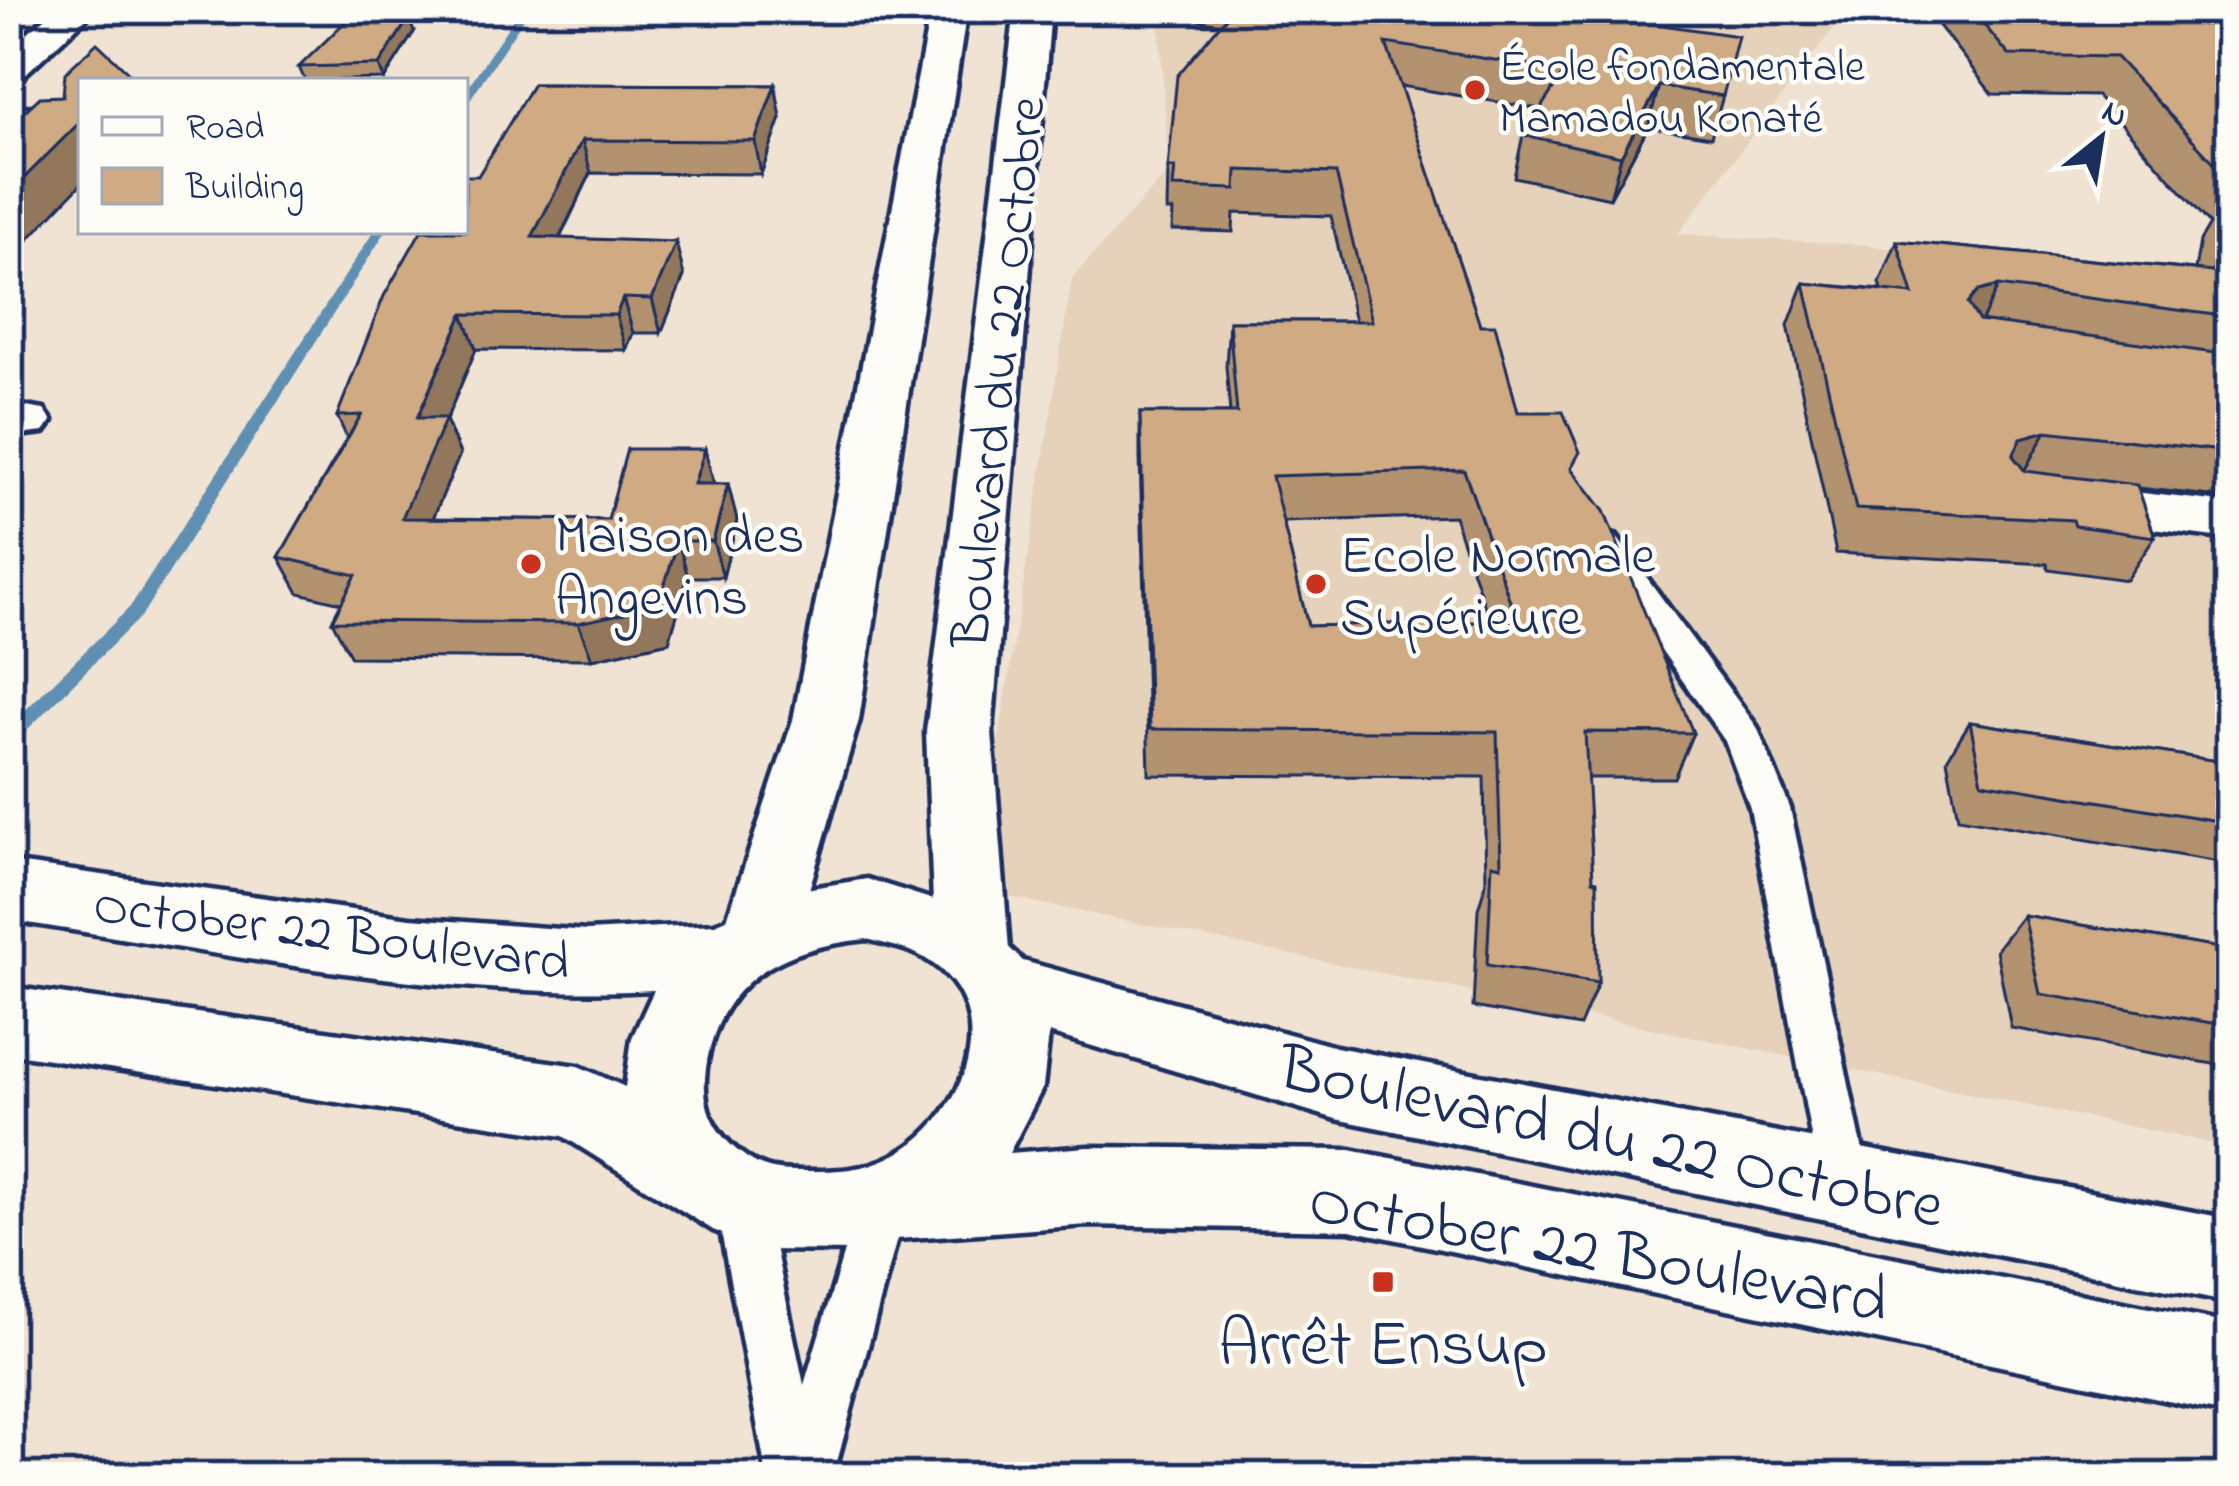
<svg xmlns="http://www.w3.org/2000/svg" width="2239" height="1486" viewBox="0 0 2239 1486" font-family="'Indie Flower',sans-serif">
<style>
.built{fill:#e6d2bb}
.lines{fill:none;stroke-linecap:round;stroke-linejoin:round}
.stream{fill:#5e90b3;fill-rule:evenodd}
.lane-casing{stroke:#1b2f5e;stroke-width:9}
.street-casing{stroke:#1b2f5e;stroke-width:9}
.secondary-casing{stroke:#1b2f5e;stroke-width:9}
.primary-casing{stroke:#1b2f5e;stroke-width:9}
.lane{fill:#fdfcf7;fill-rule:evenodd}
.street{fill:#fdfcf7;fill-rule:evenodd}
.secondary{fill:#fdfcf7;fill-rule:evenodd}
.primary{fill:#fdfcf7;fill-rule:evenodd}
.wall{fill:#b39270;stroke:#1b2f5e;stroke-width:3;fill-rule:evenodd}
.shaded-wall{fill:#92775b;stroke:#1b2f5e;stroke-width:3}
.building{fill:#d0aa82;stroke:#1b2f5e;stroke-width:3;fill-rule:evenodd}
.poi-dot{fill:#c8321e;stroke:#fdfcf7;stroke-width:4.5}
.labels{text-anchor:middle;stroke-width:9;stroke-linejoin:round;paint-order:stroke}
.far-poi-label{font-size:45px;fill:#1b2f5e;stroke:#fdfcf7;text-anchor:start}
.street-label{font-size:54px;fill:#1b2f5e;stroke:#fdfcf7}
.poi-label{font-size:54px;fill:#1b2f5e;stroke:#fdfcf7;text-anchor:start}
.near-street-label{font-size:66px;fill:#1b2f5e;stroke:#fdfcf7}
.near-poi-label{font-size:66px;fill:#1b2f5e;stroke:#fdfcf7}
</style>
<rect width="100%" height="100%" fill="#f0e3d4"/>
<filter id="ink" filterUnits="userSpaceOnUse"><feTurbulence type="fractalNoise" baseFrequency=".00833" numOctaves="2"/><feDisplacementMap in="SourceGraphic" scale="24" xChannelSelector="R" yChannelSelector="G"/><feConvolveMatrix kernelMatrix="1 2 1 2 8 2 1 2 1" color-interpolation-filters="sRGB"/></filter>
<g filter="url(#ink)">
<!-- built -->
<path class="built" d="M1158,9H1848L1678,234L1867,245L2230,298V1147L975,890L1072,278L1169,171Z"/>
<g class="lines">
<!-- stream -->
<path class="stream" d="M520,9H530L469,101L465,102V91Z
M374,231H386L142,615L15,742L9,744V726L130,607Z"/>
<defs>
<path id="lane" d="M1604,533L1616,536L1757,727L1790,808L1870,1184L1862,1200L1845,1207L1828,1200L1820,1184L1750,808L1725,741L1587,544L1592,536Z
M740,1175L758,1182L765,1199L804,1385L863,1188L881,1181L899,1188L906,1205L833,1477H767L715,1199L722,1182Z"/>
<path id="street" d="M56,9H96L23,76L9,80V48Z
M9,107L81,108V132L9,131Z
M9,404L44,410L52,421L44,432L9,436Z
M2055,483L2230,503V539L2035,514L2027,501L2035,488Z"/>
<path id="secondary" d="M931,9H967L859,720L796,934L785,956L759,965L733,956L722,934L793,720Z
M1015,9H1051L992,732L1009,950L998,972L972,981L946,972L935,950L926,732Z"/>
<path id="primary" d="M9,862L410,918L587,931L715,924L793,891L867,879L972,912L1023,961L1336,1047L2230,1219V1303L1336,1119L1049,1033L1043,1087L1009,1153L1088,1147L1350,1150L2230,1324V1414L1350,1230L1088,1225L883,1240L855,1251L764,1250L713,1230L563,1136L9,1053V987L578,1066L625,1087L632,1038L654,990C439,1001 221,952 9,920ZM867,939C884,944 904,947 919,955C1011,1003 966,1121 890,1157C863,1170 839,1171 810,1171C782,1171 765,1172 742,1154C712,1131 701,1106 706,1068C719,978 784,947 867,939Z"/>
</defs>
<!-- lane casing -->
<use href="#lane" class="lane-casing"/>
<!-- street casing -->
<use href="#street" class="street-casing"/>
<!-- secondary casing -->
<use href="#secondary" class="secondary-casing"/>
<!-- primary casing -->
<use href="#primary" class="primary-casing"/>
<!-- lane -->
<use href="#lane" class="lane"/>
<!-- street -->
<use href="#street" class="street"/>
<!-- secondary -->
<use href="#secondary" class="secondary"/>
<!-- primary -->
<use href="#primary" class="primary"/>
</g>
<!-- wall -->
<path class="wall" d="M611,9H676L672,16L612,15Z
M1192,9H1552L1723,96L1711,137L1648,127L1610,198L1514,177L1523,135L1540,109L1400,86L1480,325L1518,412L1574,472L1693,733L1674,778H1587L1598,983L1580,1026L1473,1007L1478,909L1486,883L1484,777L1149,775L1140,458V413H1230L1226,366L1229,321H1355L1331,216L1234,213L1233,232L1172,230L1173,211H1167L1168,168L1220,24L1191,19ZM1454,516L1490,622L1308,626L1283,522Z
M1926,9H2091V12L2096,15L2095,9H2230V498L2138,488L2155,537L2126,580L2048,569L2047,564L1836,553L1788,325L1804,283L1882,290L1880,283L1897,241L2195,270L2200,241L2210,224L2097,96L1992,94Z
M414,32L384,79L305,81L299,67Z
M533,84L775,85L781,118L761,174L591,173L560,238L684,276L661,333H633L626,350L476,349L446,420L460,454L433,518L608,520L713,484H728L737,520L723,577H688L669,642L592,659L351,657L332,621L341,603L299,593L279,557L347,438L337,416Z
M1970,722L2230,763V864L1958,818L1947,759Z
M2023,915L2230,950V1067L2011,1028L1996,950Z"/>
<!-- shaded-wall -->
<path class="shaded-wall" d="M9,9H23L9,21Z
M409,18L414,32L384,79L379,65Z
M775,85L781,118L761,174L755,141Z
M1659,86L1648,127L1610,198L1621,156Z
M81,121V184L9,260V193Z
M582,140L591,173L543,271L532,237Z
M676,242L684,276L661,333L652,299Z
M1998,286L1978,329L1968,303L1978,291Z
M623,298L633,333L626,350L616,315Z
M463,314L476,349L446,420L460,454L418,554L402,518L417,418Z
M2046,431L2022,475L1997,482L2021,438Z
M705,449L714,485L694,484Z
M728,484L737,520L723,577L713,541Z
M678,541L688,577L669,642L592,659L578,623Z"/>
<!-- building -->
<path class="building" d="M1233,9H1552L1738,36L1723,96L1659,86L1621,156L1523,135L1565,71L1386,43L1480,325H1495L1518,412H1563L1580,452L1571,468L1604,511L1693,733L1585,732L1593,880L1597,881L1598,983L1487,965L1492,864L1501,866L1497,732L1150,729L1140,413H1237L1229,321H1372L1336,173L1237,170L1236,189L1173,187L1175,168H1168L1177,76ZM1464,470L1517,621L1308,626L1272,476Z
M1971,9H2091V12L2106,20L2120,11V9H2230V180L2116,57L2009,55Z
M351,16L409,18L379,65L299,67Z
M97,43L129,73L121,81H81V121L9,193V126L40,97L63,96L65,73Z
M533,84L775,85L755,141L582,140L532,237L676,242L652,299L623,298L616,315L463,314L417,418H446L402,518L608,520L627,449H705L694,484H728L713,541H678L658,606L578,623L332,621L356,575L279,557L361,415L337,416L384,296L421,231H465V176H478Z
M2224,200L2230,201V317L1998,286L1978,291L1968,303L1979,321L2230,355V452L2046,431L2021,438L2013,456L2025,471L2137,485L2155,537L2075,526L2073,520L1856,509L1804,283L1913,294L1897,241L2213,272Z
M1970,722L2230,763V823L1982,782Z
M2023,915L2230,950V1026L2040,994Z"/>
</g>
<!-- markers -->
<g class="poi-dot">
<circle cx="1475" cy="90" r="12"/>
<circle cx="531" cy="564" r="12"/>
<circle cx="1316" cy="584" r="12"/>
<rect x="1371" y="1270" width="24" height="24" rx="6"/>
</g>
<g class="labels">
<!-- far-poi labels -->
<g class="far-poi-label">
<text x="1499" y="80">École fondamentale<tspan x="1499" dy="52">Mamadou Konaté</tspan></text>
</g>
<!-- street labels -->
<g class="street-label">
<text transform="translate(996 372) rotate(-84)" y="19">Boulevard du 22 Octobre</text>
<text transform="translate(332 931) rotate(7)" y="19">October 22 Boulevard</text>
</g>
<!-- poi labels -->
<g class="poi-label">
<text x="555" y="552">Maison des<tspan x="555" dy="62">Angevins</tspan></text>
<text x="1340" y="572">Ecole Normale<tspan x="1340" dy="62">Supérieure</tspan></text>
</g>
<!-- near-street labels -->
<g class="near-street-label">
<text transform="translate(1612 1134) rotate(12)" y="23">Boulevard du 22 Octobre</text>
<text transform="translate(1599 1248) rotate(10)" y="23">October 22 Boulevard</text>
</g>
<!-- near-poi labels -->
<g class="near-poi-label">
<text x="1383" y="1364">Arrêt Ensup</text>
</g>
</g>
<!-- margin -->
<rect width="2239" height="1486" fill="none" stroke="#fdfcf7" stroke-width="48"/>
<rect x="24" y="24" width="2191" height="1438" fill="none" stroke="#1b2f5e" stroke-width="4.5" filter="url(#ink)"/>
<!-- legend -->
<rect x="78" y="78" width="390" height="156" fill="#fdfcf7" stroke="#a3aaba" stroke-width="3"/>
<rect x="102" y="117" width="60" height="18" fill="#fdfcf7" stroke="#a3aaba" stroke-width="3"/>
<text x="186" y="138" font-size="36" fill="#1b2f5e">Road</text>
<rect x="102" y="168" width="60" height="36" fill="#d0aa82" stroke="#a3aaba" stroke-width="3"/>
<text x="186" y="198" font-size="36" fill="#1b2f5e">Building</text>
<!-- north arrow -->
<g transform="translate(2101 138) rotate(30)" stroke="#fdfcf7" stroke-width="9" paint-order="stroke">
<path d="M0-9L21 45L0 30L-21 45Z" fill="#1b2f5e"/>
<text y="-18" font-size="33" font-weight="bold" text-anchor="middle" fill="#1b2f5e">N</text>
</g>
</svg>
